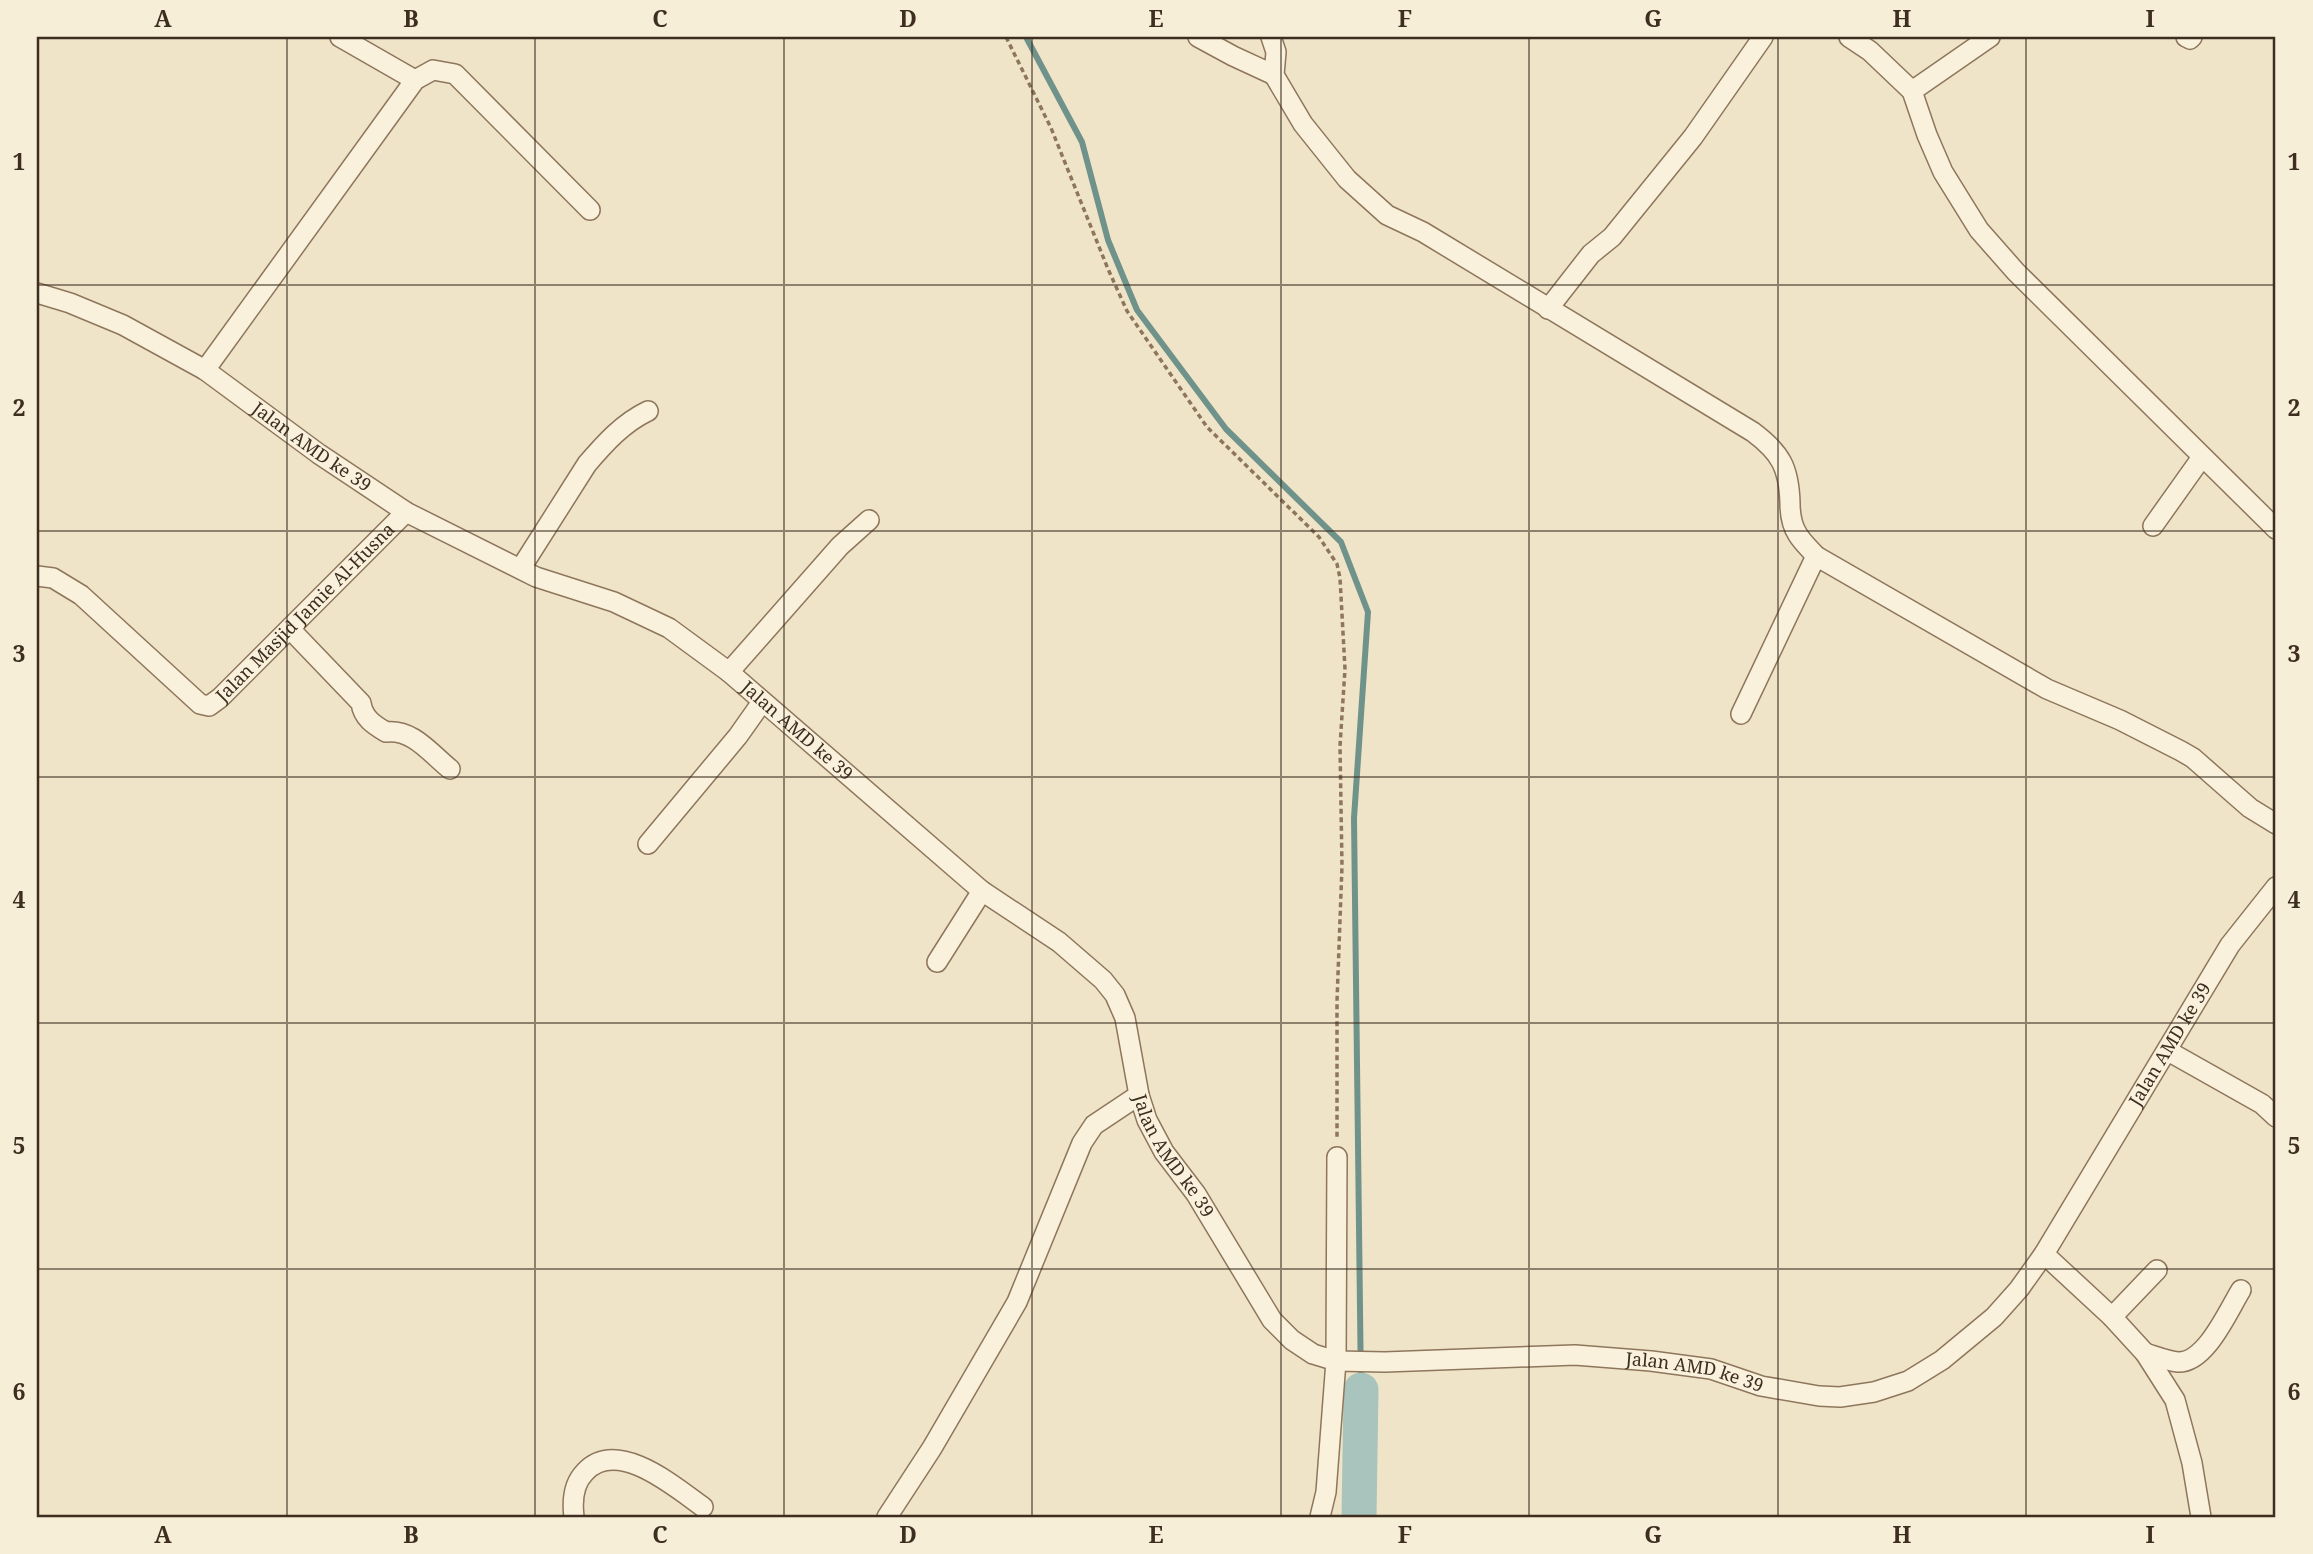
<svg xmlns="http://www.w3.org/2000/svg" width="2313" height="1554" viewBox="0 0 2313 1554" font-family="'Noto Serif',serif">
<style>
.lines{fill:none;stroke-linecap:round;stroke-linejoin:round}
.stream{stroke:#6f938a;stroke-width:6}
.river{stroke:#a9c4bc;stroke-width:35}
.minor-casing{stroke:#8d765c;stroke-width:22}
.path{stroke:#8d765c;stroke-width:3.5;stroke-dasharray:5 3.5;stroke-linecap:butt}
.minor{stroke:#faf1dc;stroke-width:19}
.grid{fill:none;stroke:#3d2e20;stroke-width:2;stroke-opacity:0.55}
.labels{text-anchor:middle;stroke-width:5;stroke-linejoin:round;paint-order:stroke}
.street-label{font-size:18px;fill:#3d2e20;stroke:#f7eed8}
.neatline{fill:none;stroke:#3d2e20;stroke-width:2.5}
.grid-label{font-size:23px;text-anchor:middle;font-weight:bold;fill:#3d2e20}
</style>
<rect width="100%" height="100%" fill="#f0e4c8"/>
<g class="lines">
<!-- stream -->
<path class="stream" d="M1026,37L1082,142L1108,240L1137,310L1226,429L1341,542L1368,612L1354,818L1361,1390"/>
<!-- river -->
<path class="river" d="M1359,1517L1361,1390"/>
<defs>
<g id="minor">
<path d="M340,37L415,80"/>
<path d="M1198,37L1233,56L1274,75"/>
<path d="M1271,37L1276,52L1274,75L1303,124L1347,179L1387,215L1423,232L1753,432C1781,453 1789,468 1790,503C1790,513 1792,526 1798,535C1803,543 1810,549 1816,556L2047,689L2120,720L2181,751L2193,758L2250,808L2276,824"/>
<path d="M1849,37L1870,51L1912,91L1927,135L1943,172L1979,230L2016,272L2276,529"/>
<path d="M2186,37L2190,39L2192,37"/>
<path d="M1912,91L1990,37"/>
<path id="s1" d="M37,293L70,303L123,325L205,370L319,454L406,512L536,577L614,602L669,628L729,672L982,891L1059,942L1103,980L1115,995L1125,1018L1139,1095L1147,1120L1164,1152L1196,1194L1272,1320L1292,1340L1313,1354L1336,1361L1385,1362L1575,1355L1651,1361L1711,1369L1761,1386L1819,1396L1840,1397L1874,1392L1908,1381L1942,1360L1994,1317L2019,1289L2044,1254L2230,945L2276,887"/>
<path d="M1548,309L1591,254L1612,237L1693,137L1763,37"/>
<path d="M205,370L415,80L433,70L455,74L590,210"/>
<path d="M2153,526L2202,457"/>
<path d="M521,568L587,464C605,443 623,423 648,411"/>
<path id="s2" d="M37,576L53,578L81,595L200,704L209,706L220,698L406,512"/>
<path d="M290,629L361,703C363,718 374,725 386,732C413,729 430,753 450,769"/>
<path d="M729,672L840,546L869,520"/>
<path d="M1741,714L1816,556"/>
<path d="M648,844L738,736L762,702"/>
<path d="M937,962L982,891"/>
<path d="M2168,1051L2262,1104L2276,1117"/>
<path d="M2044,1254L2112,1317L2145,1353L2175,1400L2192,1463L2201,1517"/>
<path d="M2112,1317L2157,1270"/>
<path d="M2145,1353C2155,1356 2167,1361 2178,1362C2206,1363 2228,1311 2241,1290"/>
<path d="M574,1517C572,1501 573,1484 585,1472C617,1437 675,1487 703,1507"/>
<path d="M887,1517L932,1448L1017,1302L1082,1143L1094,1125L1139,1095"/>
<path d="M1320,1517L1326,1492L1336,1361L1337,1157"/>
</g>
</defs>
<!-- minor casing -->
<use href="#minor" class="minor-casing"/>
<!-- path -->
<path class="path" d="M1006,37L1051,128L1108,269L1127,311L1207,427L1319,537L1337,564L1340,578L1345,669L1340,746L1342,866L1337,1001V1138"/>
<!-- minor -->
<use href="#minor" class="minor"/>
</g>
<!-- grid -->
<path class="grid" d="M287,37V1517M535,37V1517M784,37V1517M1032,37V1517M1281,37V1517M1529,37V1517M1778,37V1517M2026,37V1517M37,285H2276M37,531H2276M37,777H2276M37,1023H2276M37,1269H2276"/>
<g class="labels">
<!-- street labels -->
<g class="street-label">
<text dy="6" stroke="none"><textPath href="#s1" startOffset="317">Jalan AMD ke 39</textPath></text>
<text dy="6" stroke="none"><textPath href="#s2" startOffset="354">Jalan Masjid Jamie Al-Husna</textPath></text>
<text dy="6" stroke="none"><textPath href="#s1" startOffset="884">Jalan AMD ke 39</textPath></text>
<text dy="6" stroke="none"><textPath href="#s1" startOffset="2753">Jalan AMD ke 39</textPath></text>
<text dy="6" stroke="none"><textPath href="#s1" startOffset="1472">Jalan AMD ke 39</textPath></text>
<text dy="6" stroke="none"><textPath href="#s1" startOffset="2102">Jalan AMD ke 39</textPath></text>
</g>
</g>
<!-- border -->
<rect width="2313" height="1554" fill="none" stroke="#f7eed8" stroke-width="77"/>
<rect x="38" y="38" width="2236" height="1478" class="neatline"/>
<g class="grid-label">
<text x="163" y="27">A</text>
<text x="411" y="27">B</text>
<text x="660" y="27">C</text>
<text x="908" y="27">D</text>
<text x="1156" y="27">E</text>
<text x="1405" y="27">F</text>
<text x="1653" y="27">G</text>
<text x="1902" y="27">H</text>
<text x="2150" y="27">I</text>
<text x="19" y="170">1</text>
<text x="2294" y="170">1</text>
<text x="19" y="416">2</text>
<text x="2294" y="416">2</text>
<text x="19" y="662">3</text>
<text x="2294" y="662">3</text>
<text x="19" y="908">4</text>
<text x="2294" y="908">4</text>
<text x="19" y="1154">5</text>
<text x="2294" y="1154">5</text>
<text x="19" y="1400">6</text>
<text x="2294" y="1400">6</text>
<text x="163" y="1543">A</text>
<text x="411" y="1543">B</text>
<text x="660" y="1543">C</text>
<text x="908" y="1543">D</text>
<text x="1156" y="1543">E</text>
<text x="1405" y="1543">F</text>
<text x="1653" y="1543">G</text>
<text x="1902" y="1543">H</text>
<text x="2150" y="1543">I</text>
</g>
</svg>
